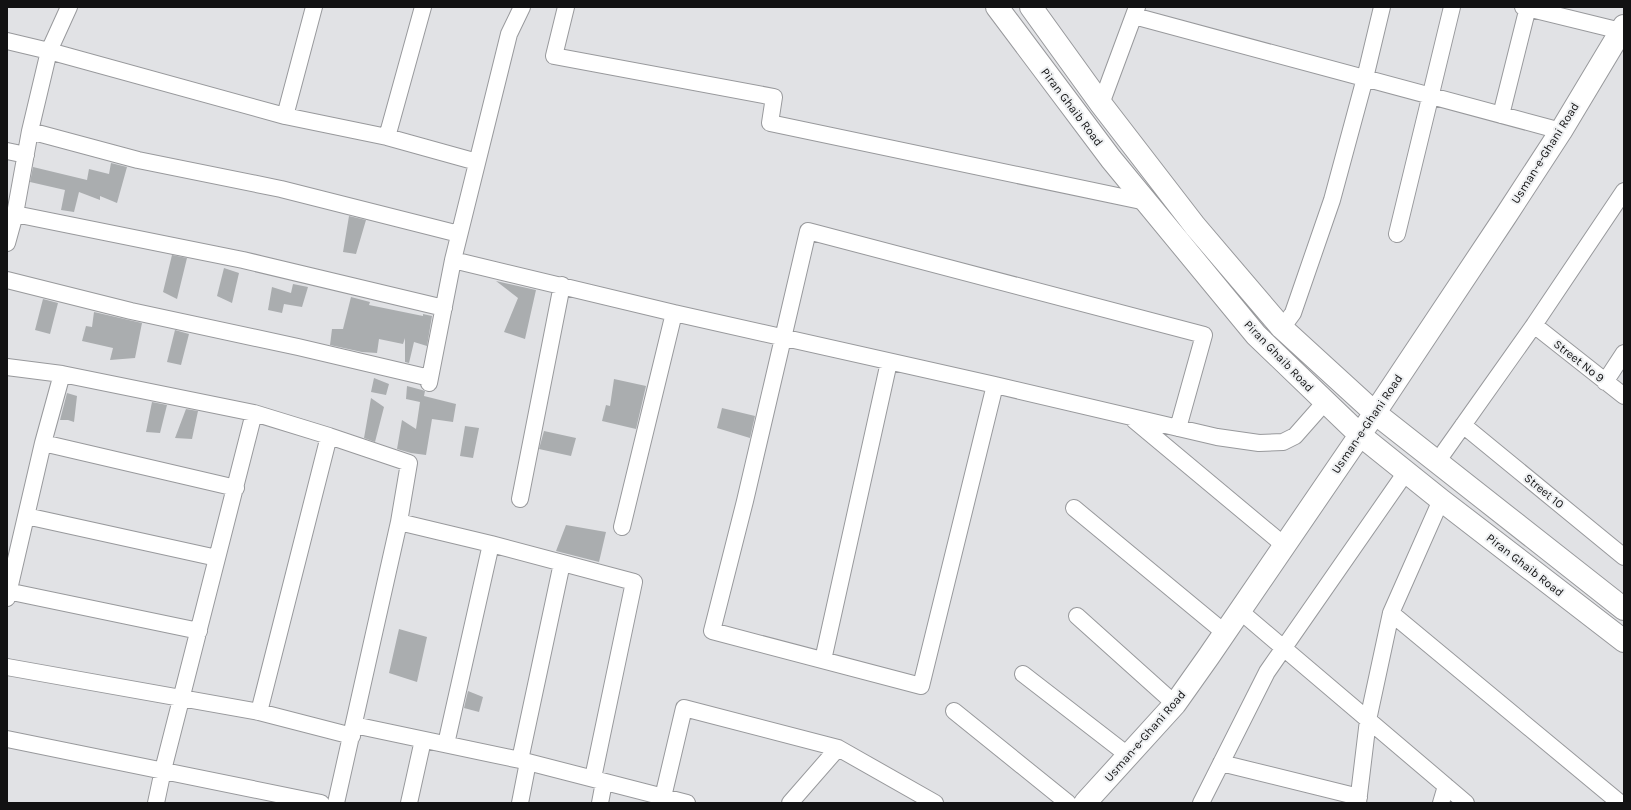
<svg xmlns="http://www.w3.org/2000/svg" width="1631" height="810" viewBox="0 0 1631 810" font-family="Karla,sans-serif">
<style>
.building{fill:#aaadaf}
.lines{fill:none;stroke-linecap:round;stroke-linejoin:round}
.minor-casing{stroke:#98999c;stroke-width:18}
.secondary-casing{stroke:#98999c;stroke-width:24}
.minor{stroke:#fff;stroke-width:16}
.secondary{stroke:#fff;stroke-width:22}
.labels{text-anchor:middle;stroke-width:4;stroke-linejoin:round;paint-order:stroke}
.street-label{font-size:12px;fill:#121213;stroke:#eef0f2}
</style>
<rect width="100%" height="100%" fill="#e1e2e5"/>
<!-- building -->
<path class="building" d="M111,163L127,167L117,203L100,196V200L79,192L74,212L61,210L65,190L30,182L33,167L87,180L89,169L109,174Z
M349,216L366,220L356,254L343,252Z
M172,255L187,258L177,299L163,292Z
M224,268L239,273L232,303L217,296Z
M496,281L536,290L525,339L504,332L518,298Z
M293,284L308,287L302,307L284,304L282,313L268,310L272,287L291,293Z
M351,297L370,302L369,305L423,316V314L432,316L427,346L414,342L409,363L405,362V338L403,344L379,339L377,353L362,352L330,345L332,329H343Z
M43,299L58,303L50,334L35,330Z
M94,312L142,323L135,358L110,360L113,348L82,341L86,326L92,327Z
M175,330L189,334L181,365L167,362Z
M374,378L389,384L386,395L371,392Z
M614,379L646,386L636,429L602,421L606,405L610,406Z
M407,386L422,390L425,391L424,396L456,404L453,422L432,419L426,455L411,453L397,449L402,420L416,429L420,402L406,399Z
M67,393L77,396L74,422L68,420H60Z
M371,398L384,407L375,442L364,438Z
M152,402L167,405L160,433L146,432Z
M722,408L755,416L750,438L717,428Z
M186,409L198,411L192,439L175,438Z
M465,426L479,428L473,458L460,456Z
M544,431L576,438L571,456L539,449Z
M566,525L606,532L599,562L556,551Z
M399,629L427,637L417,682L389,673Z
M468,691L483,697L479,712L464,708Z"/>
<g class="lines">
<defs>
<path id="minor" d="M423,7L387,137L477,162
M566,7L554,56L774,97L770,123L1146,202
M1523,7L1621,31
M1134,16L1561,131
M7,41L49,51L285,116L387,137
M1101,104L1137,7
M1501,115L1528,7
M285,116L314,7
M30,131L138,160L281,189L459,234
M7,151L26,155
M15,214L243,260L444,308
M1397,234L1452,7
M7,243L15,214L30,131L49,51L69,7
M453,260L509,34L522,7
M7,280L131,311L298,347L430,378
M1534,325L1624,396
M1282,328L1293,313L1332,200L1365,78L1382,7
M7,367L62,374L254,413L163,770L156,803
M1605,382L1624,353
M429,383L453,260L674,313L995,385L1217,437L1259,443L1283,442L1295,436L1325,402
M995,385L921,686L712,631L745,501L808,231L1204,335L1178,428
M254,413L329,436L259,712
M1134,420L1285,546
M1463,425L1624,557
M329,436L409,463L399,522L336,803
M43,443L236,488
M1437,462L1534,325L1624,191
M520,499L562,285
M1441,500L1391,613L1620,803
M1074,508L1225,633
M26,516L217,558
M399,522L491,544L634,582L593,778
M622,527L674,313
M7,591L199,631
M7,598L43,443L62,374
M1240,611L1466,803
M1077,616L1175,704
M823,660L889,362
M7,667L259,712L352,736
M1023,674L1129,756
M954,711L1068,803
M354,725L520,760L687,803
M7,739L321,803
M446,744L491,544
M520,760L562,563
M1221,763L1359,797
M663,797L684,708L838,748L935,803
M409,803L423,740
M520,803L528,762
M600,803L604,782
M790,803L838,748
M1201,803L1267,672L1406,472
M1358,803L1368,720L1391,613
M1441,803L1446,786"/>
<path id="secondary" d="M997,7L1111,159L1256,335L1360,435L1441,500L1624,641
M1031,7L1101,104L1195,226L1282,328L1375,413L1624,609
M1085,803L1175,704L1209,656L1360,435L1505,217L1561,131L1624,26"/>
</defs>
<!-- minor casing -->
<use href="#minor" class="minor-casing"/>
<!-- secondary casing -->
<use href="#secondary" class="secondary-casing"/>
<!-- minor -->
<use href="#minor" class="minor"/>
<!-- secondary -->
<use href="#secondary" class="secondary"/>
</g>
<g class="labels">
<!-- street labels -->
<g class="street-label">
<text transform="translate(1072 107) rotate(53)" y="4">Piran Ghaib Road</text>
<text transform="translate(1545 153) rotate(-58)" y="4">Usman-e-Ghani Road</text>
<text transform="translate(1279 356) rotate(46)" y="4">Piran Ghaib Road</text>
<text transform="translate(1579 361) rotate(38)" y="4">Street No 9</text>
<text transform="translate(1367 424) rotate(-56)" y="4">Usman-e-Ghani Road</text>
<text transform="translate(1544 491) rotate(39)" y="4">Street 10</text>
<text transform="translate(1525 565) rotate(38)" y="4">Piran Ghaib Road</text>
<text transform="translate(1145 736) rotate(-49)" y="4">Usman-e-Ghani Road</text>
</g>
</g>
<!-- border -->
<rect width="1631" height="810" fill="none" stroke="#121213" stroke-width="16"/>
</svg>
